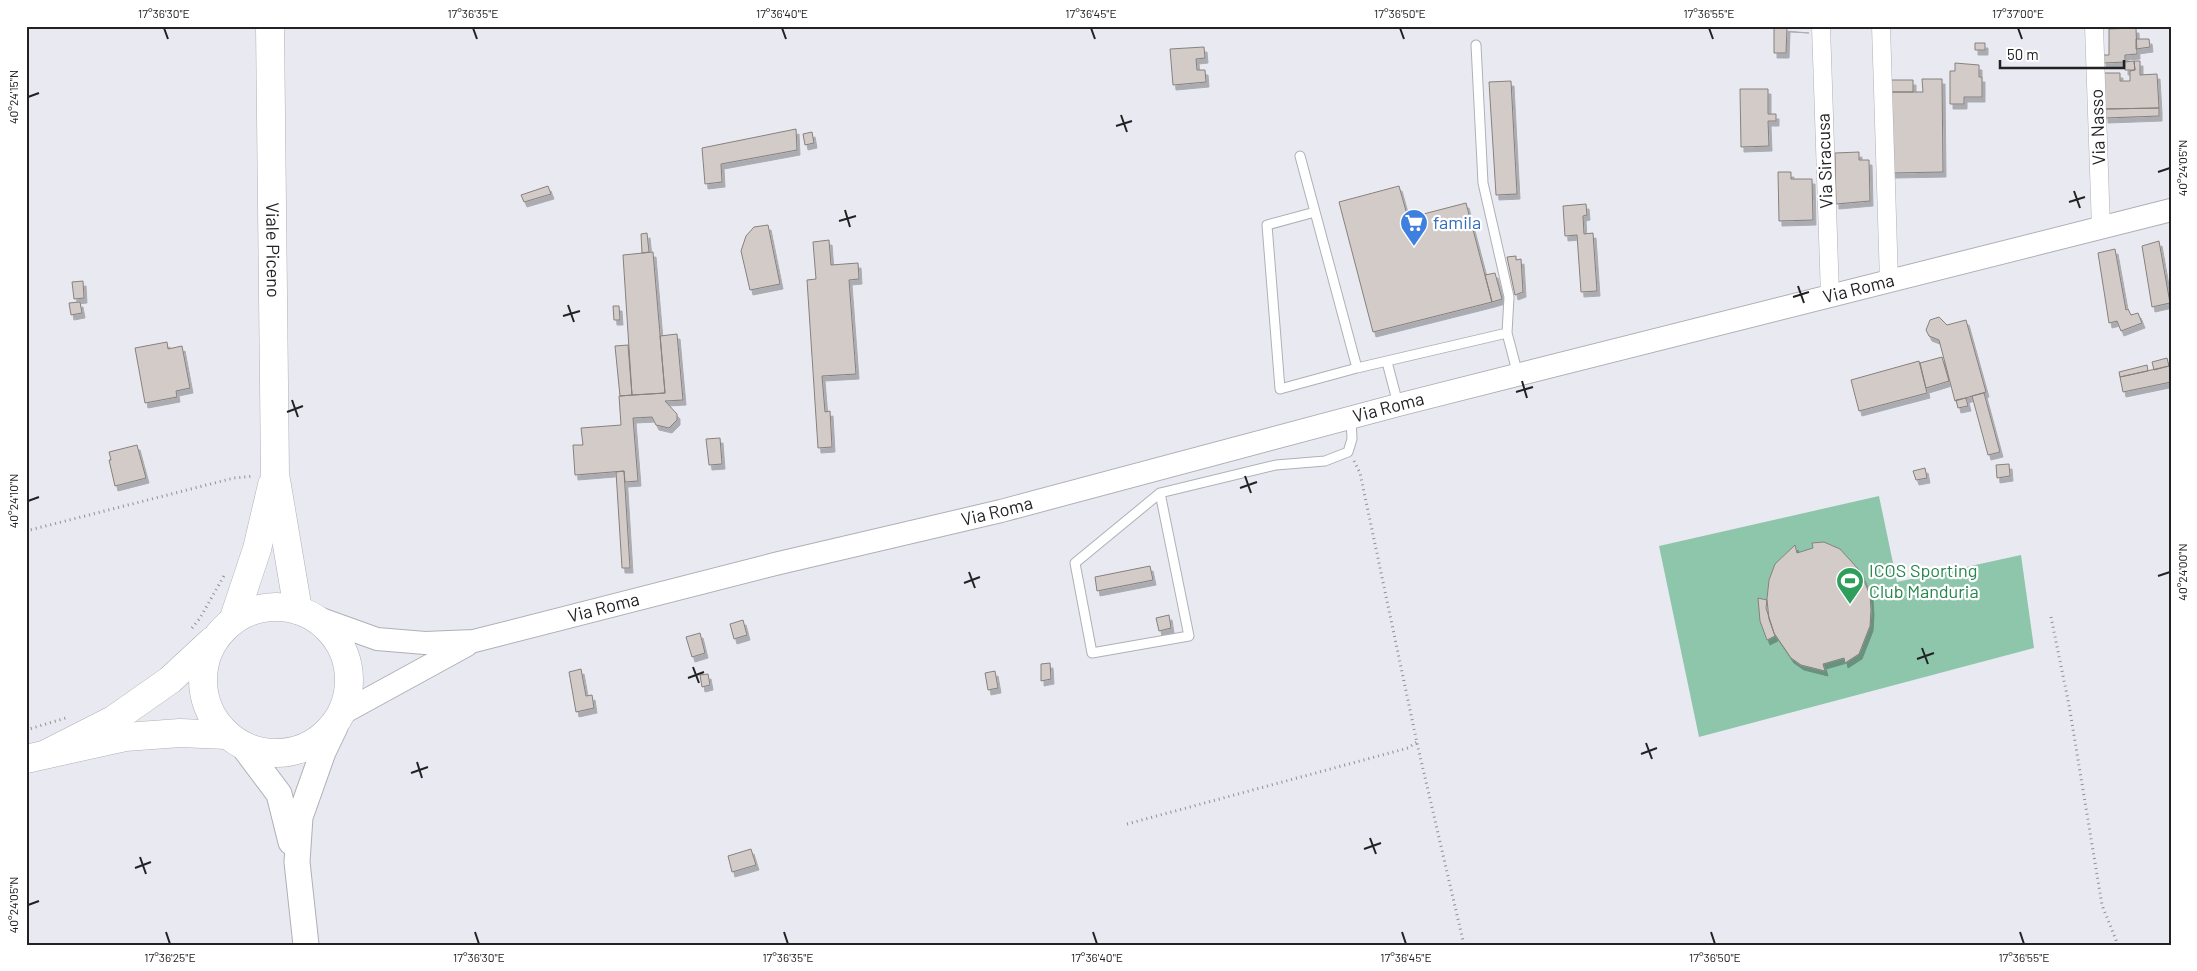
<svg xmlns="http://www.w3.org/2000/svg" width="2197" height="971" viewBox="0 0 2197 971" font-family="Barlow,sans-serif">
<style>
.green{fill:#8ec6ac}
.building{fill:#d3cbc8;stroke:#87807d;filter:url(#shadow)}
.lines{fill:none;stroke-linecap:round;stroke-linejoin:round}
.service-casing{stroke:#afb0b7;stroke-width:11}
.minor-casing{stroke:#afb0b7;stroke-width:19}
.tertiary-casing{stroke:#afb0b7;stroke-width:24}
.secondary-casing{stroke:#afb0b7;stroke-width:27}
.primary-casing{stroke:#afb0b7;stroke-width:29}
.path{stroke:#8f8f95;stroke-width:3;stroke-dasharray:1 4;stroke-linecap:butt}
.service{stroke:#fff;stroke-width:9}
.minor{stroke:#fff;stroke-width:18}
.tertiary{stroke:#fff;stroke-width:22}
.secondary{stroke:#fff;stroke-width:25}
.primary{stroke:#fff;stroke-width:28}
.ticks{fill:none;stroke:#222225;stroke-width:2}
.labels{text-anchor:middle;stroke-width:4.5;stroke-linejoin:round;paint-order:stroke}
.street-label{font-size:18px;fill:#222225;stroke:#fff}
.shop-label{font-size:18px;fill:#366cbe;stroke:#fff;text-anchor:start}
.leisure-label{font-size:18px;fill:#27864d;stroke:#fff;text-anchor:start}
.neatline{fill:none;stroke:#222225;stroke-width:2}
.ticks-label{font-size:12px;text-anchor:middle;fill:#222225}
</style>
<defs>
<filter id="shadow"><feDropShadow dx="3" dy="5" stdDeviation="0" flood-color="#0004"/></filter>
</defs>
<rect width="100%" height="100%" fill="#e9eaf1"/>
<!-- green -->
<path class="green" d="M1879,496L1897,582L2021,555L2034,648L1699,737L1659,546Z"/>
<!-- building -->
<path class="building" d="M1783,26L1806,28L1787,27L1786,53H1774V27Z
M2136,28L2137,54L2125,55V62L2103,63V55H2109V29Z
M2136,39H2149L2150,47L2136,49Z
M1975,43H1985V50H1975Z
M1204,47L1205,58L1196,59L1197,70H1205L1206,82L1173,85L1170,49Z
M2134,61H2140V75L2157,74L2159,108L2105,109L2103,73H2120V81H2130V71L2135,70Z
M2134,61L2135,70H2125V62Z
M1955,63L1979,65V77H1982V97H1964V104H1950V71H1955Z
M1922,79H1942L1943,172L1892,173L1891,92H1923Z
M1891,80H1913V92H1891Z
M1511,81L1517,194L1496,195L1489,82Z
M1740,89H1768V114H1776V121H1768L1769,146L1741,147Z
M2159,108V116L2105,118V109Z
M796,129L797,150L721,164L722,182L705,184L702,148Z
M812,132L814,143L805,145L803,134Z
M1859,152V160H1869L1870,201L1836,204L1835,153Z
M1778,172H1791V179H1812L1813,220L1779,221Z
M548,186L551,194L524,202L521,195Z
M1399,186L1408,218L1466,203L1492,302L1373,332L1339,202Z
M1586,204L1587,215L1583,216L1584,234L1593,233L1597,291L1581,292L1577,235L1565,236L1563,206Z
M768,225L780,284L750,290L741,251L746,236L754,227Z
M647,233L649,252L642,253L641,234Z
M829,240L831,265L858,263L859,279L849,280L856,374L822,376L825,412L830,411L832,447L818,448L807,280L816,279L813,242Z
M2159,241L2170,303L2152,307L2142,246Z
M2115,249L2126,310L2128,309L2131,315L2138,313L2142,323L2121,331L2117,321L2109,323L2098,253Z
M653,252L665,393L632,395L623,255Z
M1516,256V260L1521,259L1523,292L1515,295L1507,257Z
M1495,273L1502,299L1492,302L1485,275Z
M83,281L84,298L74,299L72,282Z
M80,302L82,313L71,315L69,303Z
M613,306H619L620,320H614Z
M1939,317L1947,325L1966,320L1986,392L1955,401L1939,340L1929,336L1926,330L1930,320Z
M677,334L683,400L665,401L677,414V420L669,428L656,425L652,417L633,418L638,481L625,482L624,471L575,475L573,445H583L581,428L621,425L619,396L665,393L660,336Z
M167,342L168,349L182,346L190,388L176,391L177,397L145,403L135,348Z
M628,345L632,395L620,396L615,346Z
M1942,357L1949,381L1926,388L1920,363Z
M2167,358L2169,366L2154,370L2152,362Z
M1919,361L1927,393L1859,411L1851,380Z
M2147,365L2148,371L2120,377L2119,372Z
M2169,366H2171V382L2123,392L2120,377Z
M1984,393L2000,452L1988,455L1972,396Z
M1966,398L1968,406L1958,408L1956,400Z
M720,438L722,464L709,465L706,439Z
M137,445L146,478L115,486L109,460H111L109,452Z
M2009,464L2010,476L1997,478L1996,465Z
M1925,468L1927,478L1916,480L1913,471Z
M624,471L630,568H622L616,472Z
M1824,542L1840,549L1860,571L1870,595L1871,610L1870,626L1859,654L1845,663L1844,658L1823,664L1825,671L1801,665L1791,658L1774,633L1766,608L1769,580L1775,564L1795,545L1797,553L1813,548L1812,543Z
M1150,566L1153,580L1097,591L1095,577Z
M1758,598L1767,600L1769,619L1775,636L1767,640L1760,621Z
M1169,615L1171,628L1159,631L1156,618Z
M743,620L747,635L734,639L730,624Z
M700,633L705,653L692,657L686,637Z
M1050,663L1051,679L1041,681V664Z
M581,669L586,696L592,695L594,708L576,712L569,672Z
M995,671L998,688L988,690L985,673Z
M708,674L710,685L702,687L700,675Z
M751,849L756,865L732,872L728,856Z"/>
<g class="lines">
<defs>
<path id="service" d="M1476,45L1483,183L1509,297L1507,333L1518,375
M1300,156L1357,368L1507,333
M1315,212L1267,225L1280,389L1357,368
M1387,362L1398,404
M1160,493L1189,636L1092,653L1075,563L1160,493L1276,465L1325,461L1348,452L1352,439L1351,418"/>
<path id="minor" d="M1821,26L1830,296
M1881,26L1889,281
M2094,26L2101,228"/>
<g id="tertiary">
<path id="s1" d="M313,616L377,639L425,643L474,641L775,564L1001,511L1398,405L2171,210"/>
<path d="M341,714L467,645"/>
</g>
<path id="secondary" d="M243,746L279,794L291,842
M306,945L297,862L300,817L323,752L335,727"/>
<g id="primary">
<path id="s2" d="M270,26L275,474L298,610"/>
<circle cx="276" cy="680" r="73"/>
<path d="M233,621L257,549L272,485"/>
<path d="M46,754L113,720L170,680L212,641"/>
<path d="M26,759L125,737L180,733L227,735"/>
</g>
</defs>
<!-- service casing -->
<use href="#service" class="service-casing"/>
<!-- minor casing -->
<use href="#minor" class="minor-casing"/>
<!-- tertiary casing -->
<use href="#tertiary" class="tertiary-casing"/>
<!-- secondary casing -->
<use href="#secondary" class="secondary-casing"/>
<!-- primary casing -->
<use href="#primary" class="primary-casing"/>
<!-- path -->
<path class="path" d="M1354,461L1360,473L1417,743L1464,945
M26,531L234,478L254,476
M2051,617L2069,705L2102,905L2118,945
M192,628L200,618L225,574
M26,730L69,717
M1127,824L1408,748L1417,742"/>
<!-- service -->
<use href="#service" class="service"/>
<!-- minor -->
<use href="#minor" class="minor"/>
<!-- tertiary -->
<use href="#tertiary" class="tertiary"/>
<!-- secondary -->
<use href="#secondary" class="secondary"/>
<!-- primary -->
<use href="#primary" class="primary"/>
</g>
<!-- ticks -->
<path class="ticks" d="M164,28L168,39M473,28L477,39M782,28L786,39M1091,28L1095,39M1400,28L1404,39M1709,28L1713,39M2018,28L2022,39M28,97L39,93M1121,115L1127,132M1116,126L1132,121M2158,172L2170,168M2074,191L2080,208M2069,202L2085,197M845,210L850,227M839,221L856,216M1798,286L1804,303M1793,297L1809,292M568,305L574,322M563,316L580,311M1522,381L1527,398M1516,392L1533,387M292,400L298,417M287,412L303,406M1245,476L1251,493M1240,488L1257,482M28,501L39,497M969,572L975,588M2158,576L2170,572M964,583L980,577M1922,648L1928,664M1917,659L1934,653M693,667L699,683M688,678L704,672M1646,743L1652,759M1641,754L1657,748M417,762L422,778M411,773L428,767M1370,838L1376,854M1364,849L1381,843M140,857L146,874M135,868L151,862M28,905L39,901M166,932L170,944M475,932L479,944M784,932L788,944M1093,932L1097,944M1402,932L1406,944M1711,932L1715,944M2020,932L2024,944"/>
<!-- icons -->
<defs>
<symbol id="supermarket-pin" viewBox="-11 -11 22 30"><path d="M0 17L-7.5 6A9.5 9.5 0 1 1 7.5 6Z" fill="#3f7fe0" stroke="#fff"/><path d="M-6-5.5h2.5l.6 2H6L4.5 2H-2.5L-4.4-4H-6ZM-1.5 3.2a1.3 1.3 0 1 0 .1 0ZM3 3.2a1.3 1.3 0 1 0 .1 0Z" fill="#fff"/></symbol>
<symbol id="stadium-pin" viewBox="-11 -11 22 30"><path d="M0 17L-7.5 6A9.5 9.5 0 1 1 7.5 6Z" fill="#2e9e5b" stroke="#fff"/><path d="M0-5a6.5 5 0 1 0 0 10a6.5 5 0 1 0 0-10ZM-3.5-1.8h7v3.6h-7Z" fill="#fff"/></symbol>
</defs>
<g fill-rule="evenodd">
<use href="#supermarket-pin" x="1398" y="207" width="32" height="43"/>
<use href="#stadium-pin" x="1834" y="565" width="32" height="43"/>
</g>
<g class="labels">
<!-- street labels -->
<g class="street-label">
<text transform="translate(2098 127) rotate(-92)" y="6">Via Nasso</text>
<text transform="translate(1825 161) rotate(-92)" y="6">Via Siracusa</text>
<text dy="6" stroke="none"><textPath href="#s2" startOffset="224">Viale Piceno</textPath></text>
<text dy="6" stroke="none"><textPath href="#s1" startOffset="1594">Via Roma</textPath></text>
<text dy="6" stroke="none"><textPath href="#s1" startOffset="1109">Via Roma</textPath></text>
<text dy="6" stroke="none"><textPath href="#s1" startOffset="704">Via Roma</textPath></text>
<text dy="6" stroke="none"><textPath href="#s1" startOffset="299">Via Roma</textPath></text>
</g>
<!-- shop labels -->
<g class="shop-label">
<text x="1433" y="229">famila</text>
</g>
<!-- leisure labels -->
<g class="leisure-label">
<text x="1869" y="577">ICOS Sporting<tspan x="1869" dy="21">Club Manduria</tspan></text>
</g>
</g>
<!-- border -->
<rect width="2197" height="971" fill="none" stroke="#ffffff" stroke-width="55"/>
<!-- scale -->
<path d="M2000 60v8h124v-8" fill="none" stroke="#222225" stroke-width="2.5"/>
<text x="2007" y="60" font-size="15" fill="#222225" stroke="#ffffff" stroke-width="4" paint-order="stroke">50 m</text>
<rect x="28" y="28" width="2142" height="916" class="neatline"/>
<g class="ticks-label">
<text x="164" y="18">17°36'30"E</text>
<text x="473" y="18">17°36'35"E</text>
<text x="782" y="18">17°36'40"E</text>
<text x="1091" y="18">17°36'45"E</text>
<text x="1400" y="18">17°36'50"E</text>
<text x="1709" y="18">17°36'55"E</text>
<text x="2018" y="18">17°37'00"E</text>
<text transform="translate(14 97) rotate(-90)" y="4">40°24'15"N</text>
<text transform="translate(2183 168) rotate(-90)" y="4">40°24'05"N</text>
<text transform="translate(14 501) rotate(-90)" y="4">40°24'10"N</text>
<text transform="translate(2183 572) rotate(-90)" y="4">40°24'00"N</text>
<text transform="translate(14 905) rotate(-90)" y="4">40°24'05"N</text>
<text x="170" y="962">17°36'25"E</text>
<text x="479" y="962">17°36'30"E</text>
<text x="788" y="962">17°36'35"E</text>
<text x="1097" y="962">17°36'40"E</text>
<text x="1406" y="962">17°36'45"E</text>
<text x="1715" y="962">17°36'50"E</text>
<text x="2024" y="962">17°36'55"E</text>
</g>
</svg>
